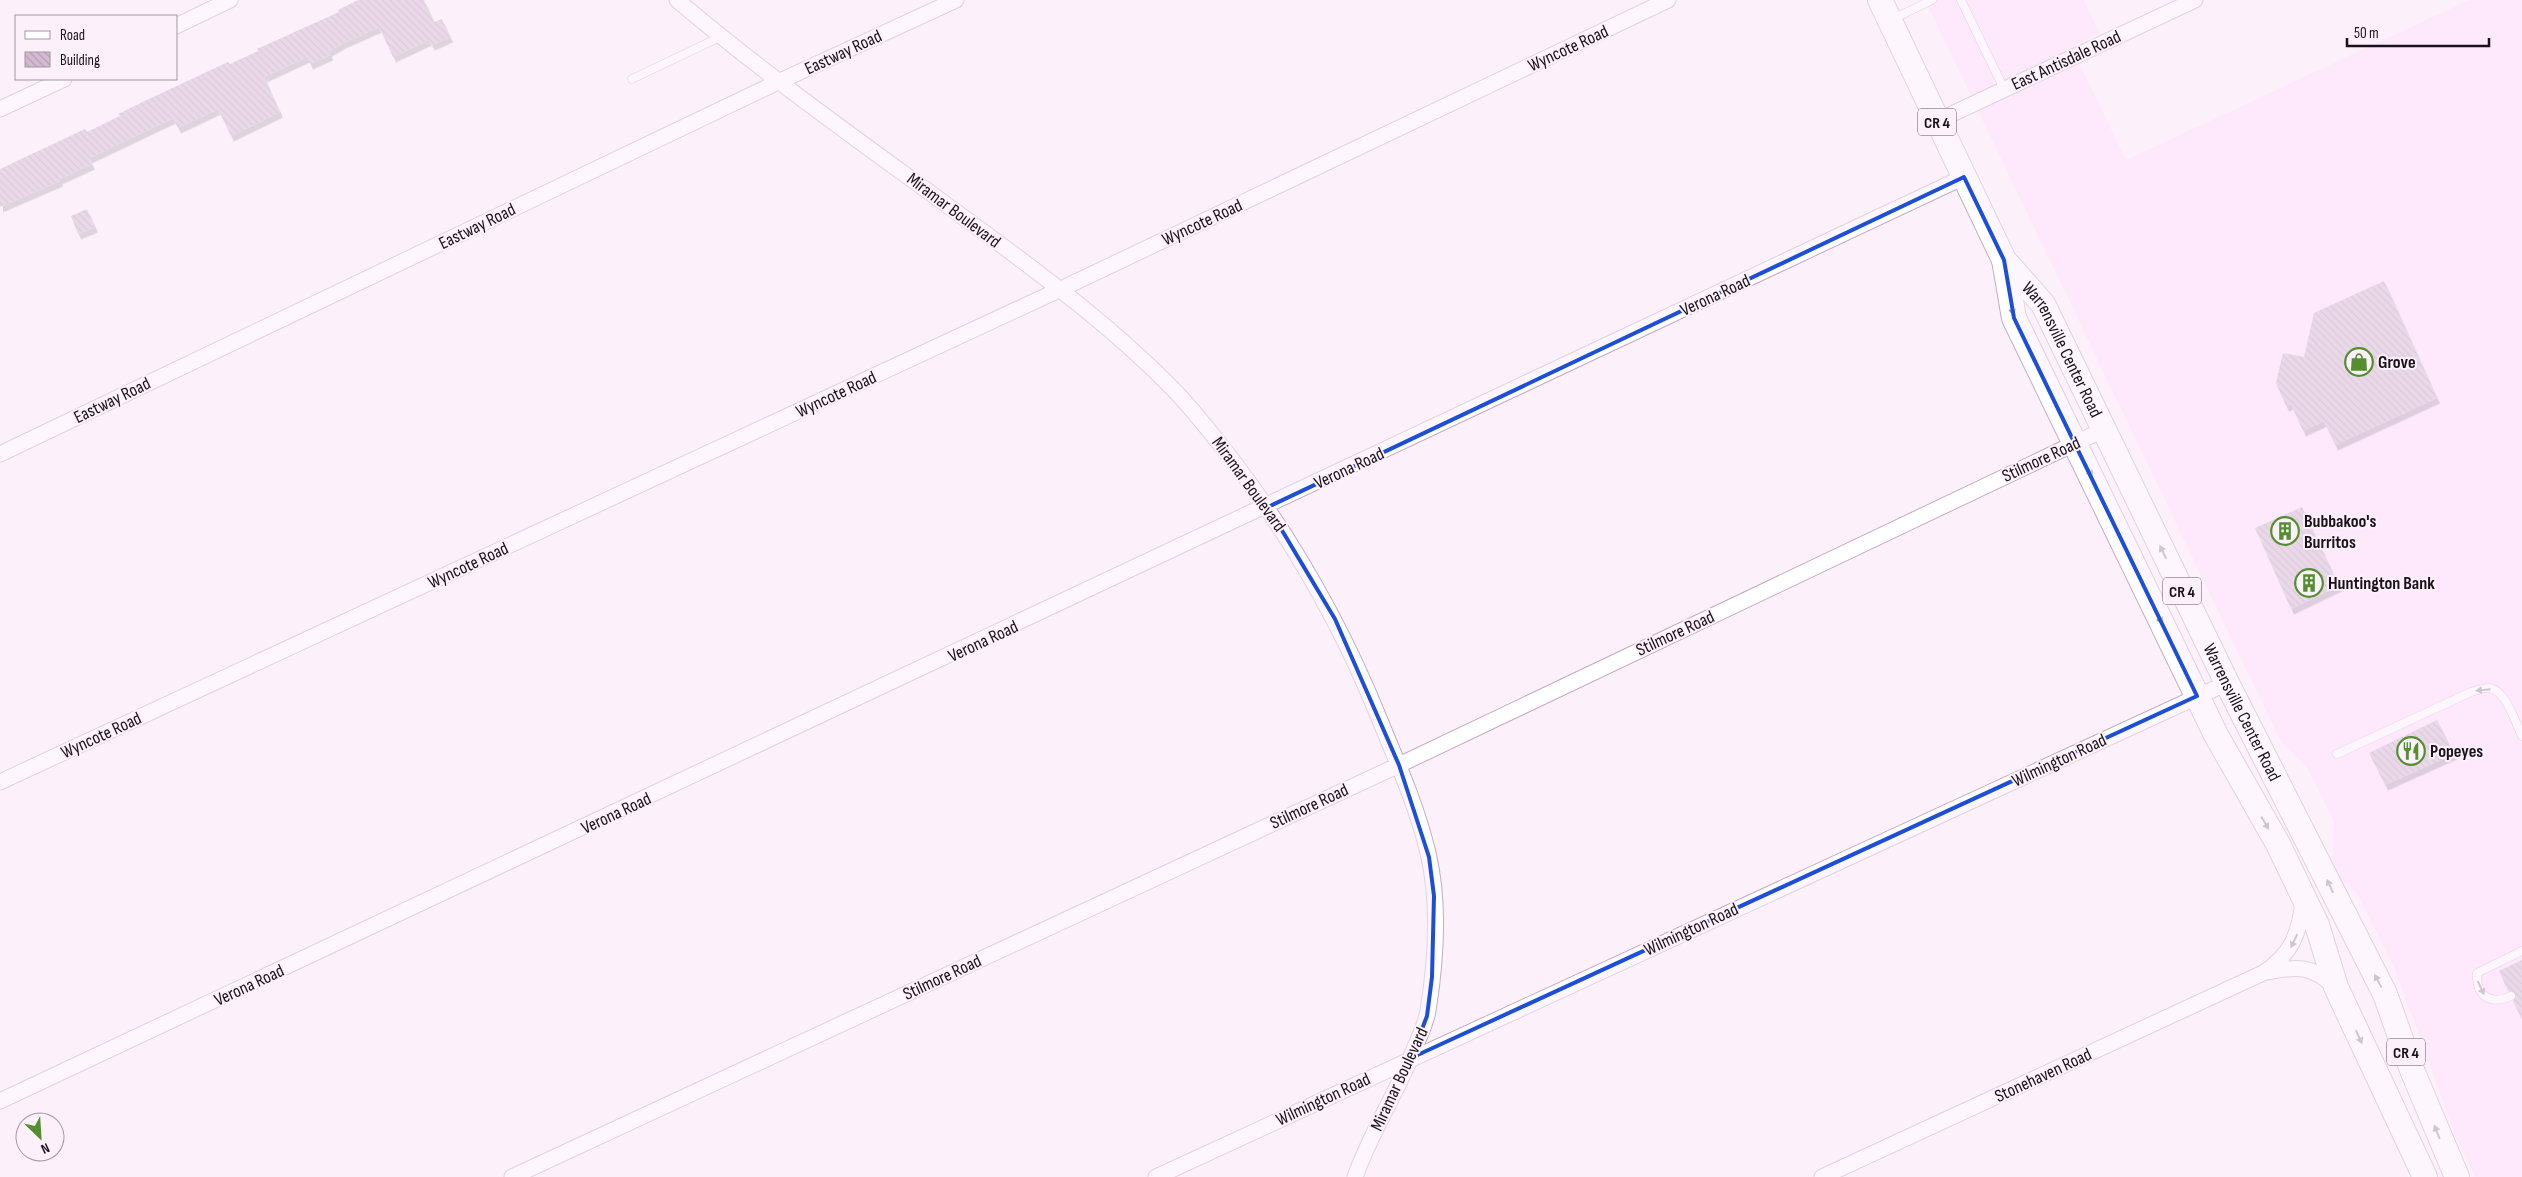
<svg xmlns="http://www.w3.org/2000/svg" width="2522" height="1177" viewBox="0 0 2522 1177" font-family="'Sofia Sans Condensed',sans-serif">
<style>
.built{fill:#ffdefc}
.building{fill:url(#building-back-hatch);filter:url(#shadow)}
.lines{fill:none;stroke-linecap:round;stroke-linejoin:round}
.service-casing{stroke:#c5abc3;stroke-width:9}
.minor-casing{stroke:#c5abc3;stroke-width:17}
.primary-casing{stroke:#c5abc3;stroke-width:26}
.service{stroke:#fff;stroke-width:8}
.minor{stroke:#fff;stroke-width:15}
.primary{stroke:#fff;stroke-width:24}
.oneway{fill:#989498}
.marked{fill:none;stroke:#1d4ed8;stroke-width:4;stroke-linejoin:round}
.labels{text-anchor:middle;stroke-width:4;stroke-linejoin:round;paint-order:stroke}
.shield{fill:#fcf1fb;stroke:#5e545e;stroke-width:1}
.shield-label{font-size:16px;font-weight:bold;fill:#1a111a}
.street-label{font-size:18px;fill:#1a111a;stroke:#fcf1fb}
.poi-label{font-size:18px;font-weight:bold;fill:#1a111a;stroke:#fcf1fb;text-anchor:start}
</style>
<defs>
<pattern id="building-back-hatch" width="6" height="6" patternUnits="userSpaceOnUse" patternTransform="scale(1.25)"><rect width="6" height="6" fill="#d4bad2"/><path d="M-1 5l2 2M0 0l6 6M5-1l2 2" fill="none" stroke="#b59fb4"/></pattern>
<filter id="shadow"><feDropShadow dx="3" dy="5.5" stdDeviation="0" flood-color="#0004"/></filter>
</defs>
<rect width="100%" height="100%" fill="#fcf1fb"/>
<!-- built -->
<path class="built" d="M1925,0H2084L2099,33L2071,47L2126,160L2469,0H2522V1177H2475L2454,1132L2394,967L2356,892L2339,878L2333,866L2334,822L2308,769L2281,742Z"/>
<!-- building -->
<path class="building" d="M358,0H424L434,22L442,19L450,37L432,45L429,40L393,57L379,27L343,43L329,51L330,55L310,64L307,57L264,77L280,112L231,136L218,109L178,128L173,118L89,158L92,164L59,179L60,181L0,207V169L85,129L87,132L120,116L118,114L149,99L228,62L230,64L258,51L257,49L339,12L338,10Z
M87,209L95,227L78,234L71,216Z
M2384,281L2437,398L2335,445L2324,421L2303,431L2291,404L2286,406L2276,383L2283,353L2304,357L2314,313Z
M2302,507L2339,586L2291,609L2255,528Z
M2437,720L2454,754L2385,785L2369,753Z
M2522,960V1020L2513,1001L2516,994L2508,991L2499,971Z"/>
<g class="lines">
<defs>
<path id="service" d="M1961,0L2004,89
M1893,19L1932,0
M632,79L720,37
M2337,754L2471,692C2476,691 2484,687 2490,688C2507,692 2515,722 2522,736
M2511,996C2491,1005 2476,997 2477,973L2522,951"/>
<path id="minor" d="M677,0C775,83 881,156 985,233C1050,281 1114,329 1171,387C1194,410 1214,437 1234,462C1294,542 1342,626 1379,718C1397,762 1417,806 1428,853C1440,903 1436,961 1428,1011C1426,1023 1420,1035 1415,1047C1398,1091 1371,1132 1355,1177
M176,26L230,0
M0,109L64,79
M1937,121L2195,0
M0,454L778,82L956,0
M0,782L1061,289L1668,0
M2267,972C2297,966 2312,965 2335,987
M0,1101L1964,177
M512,1177L1399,765L2103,430
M1156,1177L2227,683
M1822,1177L2263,973C2291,955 2300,933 2303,900"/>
<g id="primary">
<path id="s1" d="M1880,0L2004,260L2043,304L2227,683L2385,994L2412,1070L2457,1177"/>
<path d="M2004,260L2014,318L2216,735L2278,844L2317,925L2336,987L2425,1177"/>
</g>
</defs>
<!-- service casing -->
<use href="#service" class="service-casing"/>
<!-- minor casing -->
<use href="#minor" class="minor-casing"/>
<!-- primary casing -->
<use href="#primary" class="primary-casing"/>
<!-- service -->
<use href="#service" class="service"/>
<!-- minor -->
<use href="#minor" class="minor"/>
<!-- primary -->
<use href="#primary" class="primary"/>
</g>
<!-- one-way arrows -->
<defs><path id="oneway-solid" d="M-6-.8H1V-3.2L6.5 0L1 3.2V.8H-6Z" transform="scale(1.25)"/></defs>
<g class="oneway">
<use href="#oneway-solid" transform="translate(2012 308) rotate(81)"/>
<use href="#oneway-solid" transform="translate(2089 470) rotate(64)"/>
<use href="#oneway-solid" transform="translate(2163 552) rotate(-116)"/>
<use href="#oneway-solid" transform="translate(2159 617) rotate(64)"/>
<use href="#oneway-solid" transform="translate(2483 690) rotate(174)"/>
<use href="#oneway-solid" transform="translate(2265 823) rotate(59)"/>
<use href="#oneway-solid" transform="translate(2330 886) rotate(-115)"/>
<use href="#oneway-solid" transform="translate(2294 941) rotate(116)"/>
<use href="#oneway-solid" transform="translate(2378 981) rotate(-118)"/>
<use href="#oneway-solid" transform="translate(2481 988) rotate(65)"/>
<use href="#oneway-solid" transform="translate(2359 1037) rotate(65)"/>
<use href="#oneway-solid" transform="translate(2437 1132) rotate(-112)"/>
</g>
<!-- marked area -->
<path d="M0 0H2522V1177H0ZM1964,177L2004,260L2014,318L2197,696L1411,1058L1427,1016L1432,977L1434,896L1429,857L1399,765L1335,619L1268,507Z" fill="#fcf1fb" fill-opacity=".55" fill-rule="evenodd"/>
<path class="marked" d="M1964,177L2004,260L2014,318L2197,696L1411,1058L1427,1016L1432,977L1434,896L1429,857L1399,765L1335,619L1268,507Z"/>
<!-- icons -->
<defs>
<symbol id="shop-ring" viewBox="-11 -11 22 22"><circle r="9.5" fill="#fcf1fb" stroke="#538f2e" stroke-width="1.5"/><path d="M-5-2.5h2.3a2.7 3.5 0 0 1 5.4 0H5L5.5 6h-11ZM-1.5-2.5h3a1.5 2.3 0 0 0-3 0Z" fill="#538f2e"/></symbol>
<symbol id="building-ring" viewBox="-11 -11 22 22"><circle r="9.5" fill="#fcf1fb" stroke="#538f2e" stroke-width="1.5"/><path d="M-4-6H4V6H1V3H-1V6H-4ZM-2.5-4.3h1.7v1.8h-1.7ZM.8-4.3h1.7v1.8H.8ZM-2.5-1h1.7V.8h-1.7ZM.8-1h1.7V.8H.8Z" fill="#538f2e"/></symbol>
<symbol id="restaurant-ring" viewBox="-11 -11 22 22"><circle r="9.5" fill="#fcf1fb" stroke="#538f2e" stroke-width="1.5"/><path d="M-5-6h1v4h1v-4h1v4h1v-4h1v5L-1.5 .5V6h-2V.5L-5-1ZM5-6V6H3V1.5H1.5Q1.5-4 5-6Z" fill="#538f2e"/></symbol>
</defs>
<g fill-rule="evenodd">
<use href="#shop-ring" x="2343" y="346" width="32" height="32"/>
<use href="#building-ring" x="2269" y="515" width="32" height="32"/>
<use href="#building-ring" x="2293" y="567" width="32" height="32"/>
<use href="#restaurant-ring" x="2395" y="735" width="32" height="32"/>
</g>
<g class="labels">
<!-- shield labels -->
<g class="shield">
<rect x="1918" y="108.5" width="38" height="27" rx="4"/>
<rect x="2163" y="577.5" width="38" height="27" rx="4"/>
<rect x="2387" y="1038.5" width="38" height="27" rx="4"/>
</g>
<g class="shield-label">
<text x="1937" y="128">CR 4</text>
<text x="2182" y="597">CR 4</text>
<text x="2406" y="1058">CR 4</text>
</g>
<!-- street labels -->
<g class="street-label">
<text transform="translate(1568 48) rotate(-25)" y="6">Wyncote Road</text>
<text transform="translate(843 52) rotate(-25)" y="6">Eastway Road</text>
<text transform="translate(2066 60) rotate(-25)" y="6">East Antisdale Road</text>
<text transform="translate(954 210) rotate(37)" y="6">Miramar Boulevard</text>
<text transform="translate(1202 222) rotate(-25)" y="6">Wyncote Road</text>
<text transform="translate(477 226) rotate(-26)" y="6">Eastway Road</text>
<text transform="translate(1715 295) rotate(-25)" y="6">Verona Road</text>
<text dy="6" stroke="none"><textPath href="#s1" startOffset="396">Warrensville Center Road</textPath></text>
<text transform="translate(836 394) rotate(-25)" y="6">Wyncote Road</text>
<text transform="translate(112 400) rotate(-26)" y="6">Eastway Road</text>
<text transform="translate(2041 459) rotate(-25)" y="6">Stilmore Road</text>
<text transform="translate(1349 468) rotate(-25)" y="6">Verona Road</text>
<text transform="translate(1249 484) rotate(54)" y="6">Miramar Boulevard</text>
<text transform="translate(468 565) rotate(-25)" y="6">Wyncote Road</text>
<text transform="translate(1675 633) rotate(-25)" y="6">Stilmore Road</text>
<text transform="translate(983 641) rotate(-25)" y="6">Verona Road</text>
<text dy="6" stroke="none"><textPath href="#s1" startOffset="801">Warrensville Center Road</textPath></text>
<text transform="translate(101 735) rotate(-25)" y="6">Wyncote Road</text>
<text transform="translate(2059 760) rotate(-25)" y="6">Wilmington Road</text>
<text transform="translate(1309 806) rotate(-25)" y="6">Stilmore Road</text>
<text transform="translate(616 813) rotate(-25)" y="6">Verona Road</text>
<text transform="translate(1691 929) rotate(-25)" y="6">Wilmington Road</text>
<text transform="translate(942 977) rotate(-25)" y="6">Stilmore Road</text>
<text transform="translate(249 985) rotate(-25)" y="6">Verona Road</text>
<text transform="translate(2043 1075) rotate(-25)" y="6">Stonehaven Road</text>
<text transform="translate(1399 1079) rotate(-65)" y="6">Miramar Boulevard</text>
<text transform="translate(1323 1099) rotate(-25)" y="6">Wilmington Road</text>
</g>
<!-- poi labels -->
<g class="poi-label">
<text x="2378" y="368">Grove</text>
<text x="2304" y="527">Bubbakoo's<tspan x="2304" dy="21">Burritos</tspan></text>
<text x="2328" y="589">Huntington Bank</text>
<text x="2430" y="757">Popeyes</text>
</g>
</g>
<!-- legend -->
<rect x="15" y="15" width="162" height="65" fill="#fcf1fb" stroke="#a297a1"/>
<rect x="25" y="31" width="25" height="8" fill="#ffffff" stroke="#a297a1"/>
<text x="60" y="40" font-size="15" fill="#1a111a">Road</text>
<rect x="25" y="52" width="25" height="15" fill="url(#building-back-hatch)" stroke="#a297a1"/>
<text x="60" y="65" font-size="15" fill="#1a111a">Building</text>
<!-- north arrow -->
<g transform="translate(40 1137) rotate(155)"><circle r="24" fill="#fcf1fb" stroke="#a297a1"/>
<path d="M0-4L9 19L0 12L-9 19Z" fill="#538f2e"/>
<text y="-8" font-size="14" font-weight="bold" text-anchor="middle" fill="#1a111a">N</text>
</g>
<!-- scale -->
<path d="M2347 38v8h142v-8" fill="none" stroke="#1a111a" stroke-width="2.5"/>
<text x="2354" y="38" font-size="15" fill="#1a111a" stroke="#fcf1fb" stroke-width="4" paint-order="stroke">50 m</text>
</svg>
